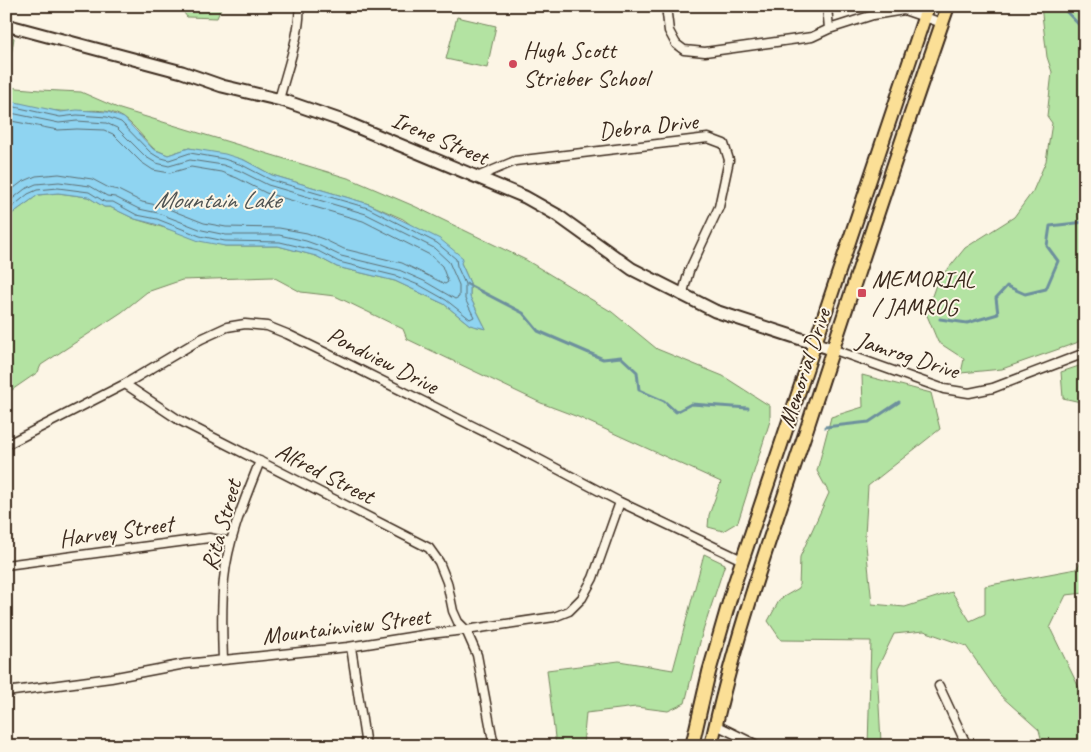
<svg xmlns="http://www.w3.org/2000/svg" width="1091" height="752" viewBox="0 0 1091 752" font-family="Caveat,sans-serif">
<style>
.green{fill:#b3e3a2;stroke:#778660}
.water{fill:#8fd4f1;stroke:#6d909d}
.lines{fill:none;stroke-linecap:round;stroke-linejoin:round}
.shore{stroke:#5d6e72;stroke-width:1}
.stream{stroke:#6d909d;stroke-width:3}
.street-casing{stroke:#3b2a1e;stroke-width:11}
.secondary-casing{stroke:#3b2a1e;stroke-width:15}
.primary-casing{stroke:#3b2a1e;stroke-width:16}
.street{stroke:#fcf5e5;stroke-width:8}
.secondary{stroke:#fcf5e5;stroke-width:11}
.primary{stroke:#fbdf96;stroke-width:12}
.poi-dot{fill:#d1495b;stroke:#fcf5e5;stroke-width:2}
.labels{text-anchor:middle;stroke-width:4;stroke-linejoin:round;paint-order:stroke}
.poi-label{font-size:24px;fill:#3b2a1e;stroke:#fcf5e5;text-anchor:start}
.street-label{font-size:24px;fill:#3b2a1e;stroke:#fcf5e5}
.water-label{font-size:25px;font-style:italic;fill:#505453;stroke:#fcf5e5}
</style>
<rect width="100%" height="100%" fill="#fcf5e5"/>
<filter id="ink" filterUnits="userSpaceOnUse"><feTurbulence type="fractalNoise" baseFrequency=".02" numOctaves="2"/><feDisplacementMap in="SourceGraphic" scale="10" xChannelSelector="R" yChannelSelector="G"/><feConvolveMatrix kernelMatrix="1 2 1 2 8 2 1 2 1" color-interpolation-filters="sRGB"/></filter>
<g filter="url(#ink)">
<!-- green -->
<path class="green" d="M179,6H222L217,18L187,17Z
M1041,6H1072L1085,16V338L1076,343L1002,369L961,373L964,359L938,342L926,313L939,276L948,269L965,248L1014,217L1033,191L1046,161L1052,123L1047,116L1052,72L1047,57Z
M457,17L496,26L487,68L446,59Z
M6,35L14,38L6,83Z
M6,87L40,90L81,92L120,109L351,179L414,206L526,260L612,312L657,349L723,376L770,406V421L738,522L723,531L708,527L709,515L721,482L578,417L541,403L407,339L403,329L335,296L301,292L273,277L182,280L147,292L122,312L41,365L38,372L6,394V221L13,213L38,195L58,193L88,197L104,207H110L135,219L225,246H278L316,256L337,267L395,281L444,304L470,325L486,329L470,297V283L461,263L403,219L369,204L272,175L244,160L189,148L168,155L154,149C144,139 135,126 124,118C105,105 80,113 59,111C42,110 23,105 6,100Z
M1085,364V403L1063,398L1061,372Z
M862,375L931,393L940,429L868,486L865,535L872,604L905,607L952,592L970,621L985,614V586L1076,569L1085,557V593L1066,595L1050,628L1085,700V746H1043L1039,730L1000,695L966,646L924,631L894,634L877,669L881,742L885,746H868L871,641L781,640L768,621L780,599L799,588L800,557L829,493L817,471L831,417L863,407Z
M704,554L725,564L702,634L685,703L668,711L636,707L586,713L583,746H556L547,670L619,661L673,670Z
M119,740L126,746H23Z"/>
<!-- water -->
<path class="water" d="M6,100L61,112L77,110L108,112L124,118L153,149L168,155L189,148L225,154L244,160L272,175L369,204L440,239L463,258L461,263L470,283V297L486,329L470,325L444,304L395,281L337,267L316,256L278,246H225L199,241L155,224L135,219L110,207H104L88,197L58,193L38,195L13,213L6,221Z"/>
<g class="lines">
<!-- shore -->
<path class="shore" d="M6,105L60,117L77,115L107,117L121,122L150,152L158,157L169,160L190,153L224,159L242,165L271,180L368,208L437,243L456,259L457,266L465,284V299L474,317L470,319L446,300L421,286L396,276L339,262L318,251L280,242L225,241L200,236L157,219L137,215L113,202H105L89,192L58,188L37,190L28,194L6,212
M6,112L59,123L77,121L106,123L117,128L146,157L156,163L169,166L190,160L223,165L240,171L268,185L366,214L434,248L449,262L459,285V297L455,299L424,281L399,270L341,256L320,246L306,241L279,235H226L202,230L158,213L139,209L115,197L107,196L90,186L59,182L36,184L25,189L6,204
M6,120L58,130L77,129L104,130L113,134L141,162L153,170L170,173L191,167L221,172L237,178L266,193L363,221L430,255L442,266L448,282L445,284L402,263L344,249L323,239L307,233L279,228L226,227L204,223L161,206L142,202L118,190L109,188L92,179L59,174L36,176L22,182L6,194"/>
<!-- stream -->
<path class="stream" d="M1064,6L1062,7L1085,31
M467,284L523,313L538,331L603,359L621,357L637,372L639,390L664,401L676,412L691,404L748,408
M940,319L967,323L998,314L996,298L1007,286L1025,294L1046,289L1058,261L1047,246L1050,226L1085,222
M825,427L869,422L899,402"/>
<defs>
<path id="street" d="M666,6L669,31L676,44L684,50L705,52L776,42L812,37L829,29
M827,6L829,29L873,15L904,10L942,23
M279,100C285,75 302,30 299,6
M477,177L515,161L708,138L724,144L729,160L719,207L689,271L682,296
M832,349L944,389L969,393L993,388L1085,353
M125,384L179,420L429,548L439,562L447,582L453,611L458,622L466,630L477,655L494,746
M6,445L125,384L201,339L227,327L245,324L267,326L287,334L326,353L531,455L620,502L742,560
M6,565L209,538L231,542
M351,647L366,746
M223,660C222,633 221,606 224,579C228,538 245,499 260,461
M939,686L967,746
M6,692L111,678L185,664L348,647L429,634L466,630L554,617L569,611L582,598L593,578L620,502
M716,725L759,746"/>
<path id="secondary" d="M6,25L182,72L222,86L285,101L340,120L525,197L557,215L632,269L715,311L832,349"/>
<path id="primary" d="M692,746L709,672L734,585L928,6
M711,746C734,638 772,533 807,428C853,287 899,146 948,6"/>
</defs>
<!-- street casing -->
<use href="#street" class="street-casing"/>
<!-- secondary casing -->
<use href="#secondary" class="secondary-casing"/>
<!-- primary casing -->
<use href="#primary" class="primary-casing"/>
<!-- street -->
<use href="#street" class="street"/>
<!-- secondary -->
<use href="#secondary" class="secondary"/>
<!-- primary -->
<use href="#primary" class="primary"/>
</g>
</g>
<!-- markers -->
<g class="poi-dot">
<circle cx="513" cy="64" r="5"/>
<rect x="857" y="288" width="10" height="10" rx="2.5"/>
</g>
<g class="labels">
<!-- poi labels -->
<g class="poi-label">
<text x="523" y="58">Hugh Scott<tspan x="523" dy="28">Strieber School</tspan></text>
<text x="872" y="287">MEMORIAL<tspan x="872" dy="28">/ JAMROG</tspan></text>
</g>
<!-- street labels -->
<g class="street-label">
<text transform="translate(648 126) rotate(-6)" y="8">Debra Drive</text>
<text transform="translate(440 138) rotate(23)" y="8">Irene Street</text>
<text transform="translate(908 355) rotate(18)" y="8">Jamrog Drive</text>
<text transform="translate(383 360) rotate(27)" y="8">Pondview Drive</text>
<text transform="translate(804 368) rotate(-72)" y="8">Memorial Drive</text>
<text transform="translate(325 473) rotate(27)" y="8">Alfred Street</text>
<text transform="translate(221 525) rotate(-74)" y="8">Rita Street</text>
<text transform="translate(116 531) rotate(-8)" y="8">Harvey Street</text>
<text transform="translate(346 626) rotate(-7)" y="8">Mountainview Street</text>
</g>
<!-- water labels -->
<g class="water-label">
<text x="217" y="208">Mountain Lake</text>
</g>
</g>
<!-- margin -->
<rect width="1091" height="752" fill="none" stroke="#fcf5e5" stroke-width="25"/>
<rect x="12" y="12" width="1066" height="727" fill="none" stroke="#3b2a1e" stroke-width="2" filter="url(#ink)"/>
</svg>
